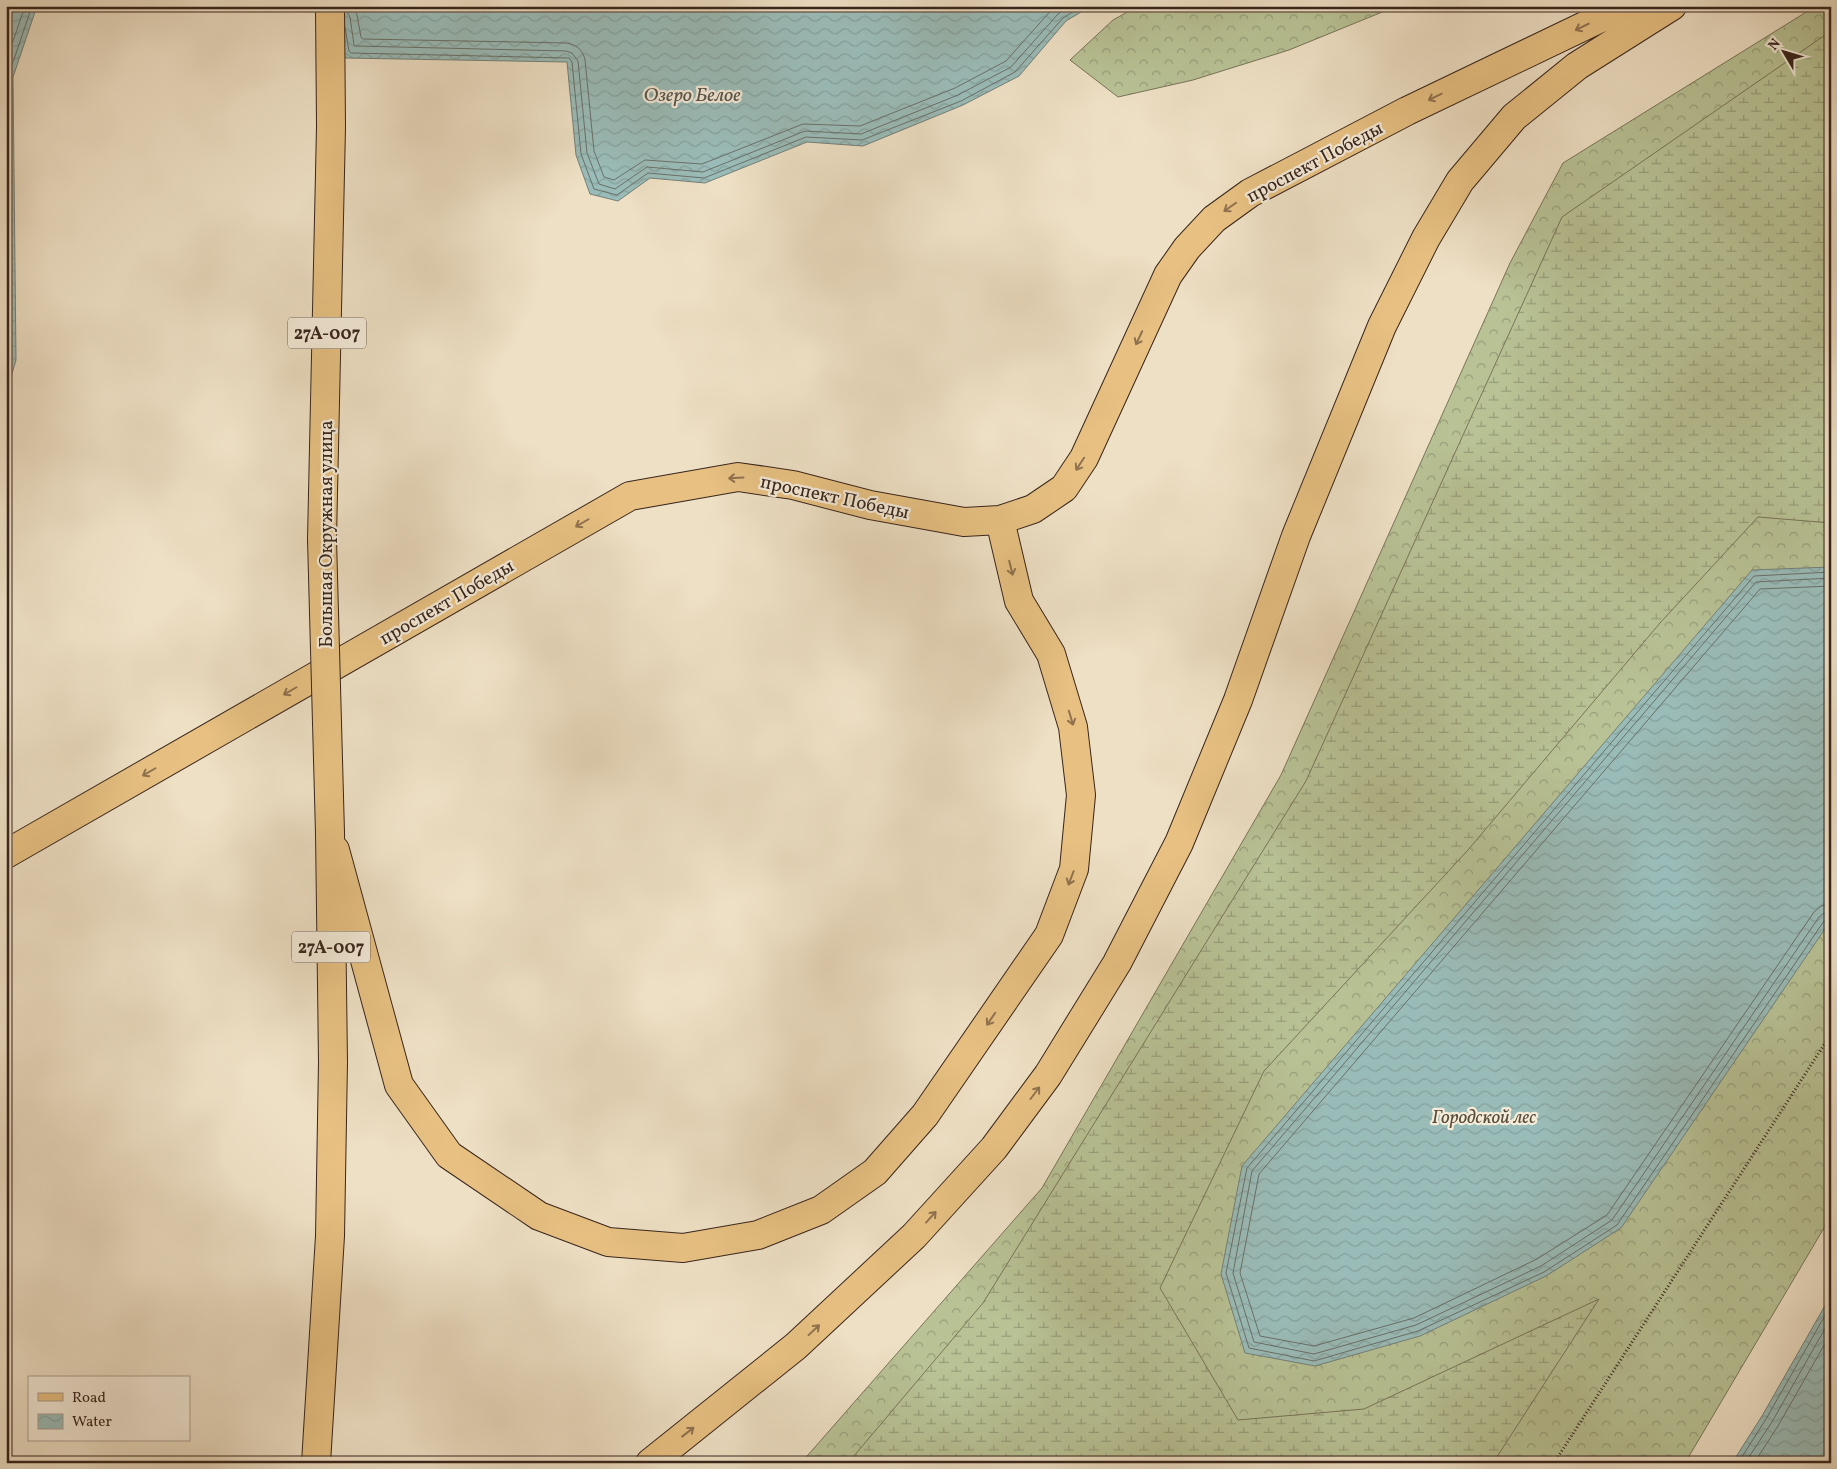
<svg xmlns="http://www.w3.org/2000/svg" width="1837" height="1469" viewBox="0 0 1837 1469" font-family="Vollkorn,serif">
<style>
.forest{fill:url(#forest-crowns);stroke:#787458}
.wetland{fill:url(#wetland-marsh);stroke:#787458}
.water{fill:url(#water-waves);stroke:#73807a}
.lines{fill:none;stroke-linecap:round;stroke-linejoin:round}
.shore{stroke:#69706a;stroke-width:1}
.major-casing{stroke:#38251c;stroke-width:30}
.highway-casing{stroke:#38251c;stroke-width:30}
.path{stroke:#38251c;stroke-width:3;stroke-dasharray:1 2.5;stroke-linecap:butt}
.major{stroke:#e7c082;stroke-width:28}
.highway{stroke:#e7c082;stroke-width:28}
.highway-bridge-casing{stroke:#38251c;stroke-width:30;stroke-linecap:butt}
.highway-bridge{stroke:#e7c082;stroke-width:28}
.oneway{stroke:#90724f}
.labels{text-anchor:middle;stroke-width:4.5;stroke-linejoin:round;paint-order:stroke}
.shield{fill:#f4ebd9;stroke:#706055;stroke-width:1}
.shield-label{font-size:18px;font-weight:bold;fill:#38251c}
.street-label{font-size:19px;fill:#38251c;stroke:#f4ebd9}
.park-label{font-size:19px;font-style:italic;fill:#584c3a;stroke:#f4ebd9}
.water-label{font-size:20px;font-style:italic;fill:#55524b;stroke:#f4ebd9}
</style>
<defs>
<pattern id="forest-crowns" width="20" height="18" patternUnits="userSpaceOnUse" patternTransform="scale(1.25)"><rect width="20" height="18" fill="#b8c295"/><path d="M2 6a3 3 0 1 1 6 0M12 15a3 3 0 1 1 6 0" fill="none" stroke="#979d79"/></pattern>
<pattern id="wetland-marsh" width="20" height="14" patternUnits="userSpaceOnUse" patternTransform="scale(1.25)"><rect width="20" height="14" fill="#b8c295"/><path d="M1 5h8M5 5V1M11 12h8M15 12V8" fill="none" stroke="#979d79"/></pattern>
<pattern id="water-waves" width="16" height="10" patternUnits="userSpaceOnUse" patternTransform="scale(1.25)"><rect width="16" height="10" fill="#9abcb8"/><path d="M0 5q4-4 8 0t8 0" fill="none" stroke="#85a19e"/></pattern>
</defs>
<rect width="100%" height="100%" fill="#eee0c5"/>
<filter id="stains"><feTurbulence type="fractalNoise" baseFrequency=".004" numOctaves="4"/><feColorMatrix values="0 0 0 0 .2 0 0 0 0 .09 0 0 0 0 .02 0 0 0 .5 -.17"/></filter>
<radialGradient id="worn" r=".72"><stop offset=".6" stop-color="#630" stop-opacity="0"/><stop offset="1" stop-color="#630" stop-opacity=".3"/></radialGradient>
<!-- forest -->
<path class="forest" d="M1138,6H1397L1289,50L1193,80L1118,97L1070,60L1113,20Z
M1816,6H1831V1216L1685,1463H801L1042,1188L1281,775L1510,263L1563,163Z"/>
<!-- wetland -->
<path class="wetland" d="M1831,31V523L1758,517L1660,623L1468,850L1264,1071L1160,1288L1238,1420L1364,1409L1599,1299L1493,1463H848L983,1303L1306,781L1562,217Z"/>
<!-- water -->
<path class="water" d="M6,6H37L13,77L16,360L6,394Z
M321,6H1091L1066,21L1019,76L963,105L863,146L807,142L705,183L650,178L618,201L590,194L576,155L567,62L345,58L339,19Z
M1831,567V920L1621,1228L1546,1276L1420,1336L1315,1366L1245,1353L1221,1274L1242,1166L1752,570Z
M1831,1295V1463H1732L1762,1416Z"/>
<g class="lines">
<!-- shore -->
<path class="shore" d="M353,6L357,15L361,37L363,39L566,43C576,44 583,50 585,60L594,151L604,177L614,180L645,160L702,164L803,124L860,126L955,88L1006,61L1055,6
M345,9L350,17L354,45L356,46L566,51L572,53L578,61L587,153L599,184L615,189L647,167L703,172L805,131L861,134L958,95L1011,67L1058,14L1070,6
M345,27L349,51L351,53L569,58L572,62L581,154L594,189L617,195L648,173L704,178L806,137L862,140L961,101L1015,72L1063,18L1082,6
M6,62L25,6
M6,376L11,359L8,77L32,6
M1831,572L1754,576L1247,1168L1226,1273L1249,1348L1314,1361L1418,1331L1544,1272L1617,1225L1824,921L1831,918
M1831,578L1756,582L1252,1171L1233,1273L1254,1342L1314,1354L1416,1325L1541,1266L1612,1220L1819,917L1824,913L1831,912
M1831,586L1760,589L1259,1174L1240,1273L1260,1336L1314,1346L1414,1318L1537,1259L1607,1215L1814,912L1821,906L1831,904
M1738,1463L1766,1419L1831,1305
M1745,1463L1772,1422L1831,1318
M1754,1463L1778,1426L1831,1333"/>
<defs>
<path id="major" d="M335,850L399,1085L449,1155L539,1216L608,1242L683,1248L758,1235L821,1210L875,1172L925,1115L1049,935L1074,869L1081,795L1073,727L1051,654L1019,601L1000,520
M6,854L630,496L738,477L793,485L870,505L964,522L1000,520L1033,509L1064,488L1084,458L1168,275L1187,248L1214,219L1250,193L1407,111L1626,6
M650,1463L796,1346L914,1236L994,1148L1048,1075L1117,963L1179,843L1238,700L1296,536L1382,326L1426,238L1460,181L1514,117L1577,66L1672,6"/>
<path id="highway" d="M322,539L331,127L330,6
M316,1463L330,1236L333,1062L330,833"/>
</defs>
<!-- major casing -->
<use href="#major" class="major-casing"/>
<!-- highway casing -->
<use href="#highway" class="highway-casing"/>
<!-- path -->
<path class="path" d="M1554,1463L1831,1034"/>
<!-- major -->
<use href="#major" class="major"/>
<!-- highway -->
<use href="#highway" class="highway"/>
<defs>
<path id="highway-bridge" d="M322,539L330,833"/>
</defs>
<!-- highway-bridge casing -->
<use href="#highway-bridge" class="highway-bridge-casing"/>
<!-- highway-bridge -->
<use href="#highway-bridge" class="highway-bridge"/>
</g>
<!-- one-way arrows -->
<defs><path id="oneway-shaft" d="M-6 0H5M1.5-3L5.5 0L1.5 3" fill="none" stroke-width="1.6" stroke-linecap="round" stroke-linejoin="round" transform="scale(1.25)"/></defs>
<g class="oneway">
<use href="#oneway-shaft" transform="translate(1582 27) rotate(154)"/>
<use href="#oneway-shaft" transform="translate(1435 97) rotate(154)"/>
<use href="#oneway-shaft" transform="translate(1230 207) rotate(145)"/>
<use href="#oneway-shaft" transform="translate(1139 338) rotate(115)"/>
<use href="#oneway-shaft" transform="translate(1080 464) rotate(123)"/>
<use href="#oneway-shaft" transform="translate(736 478) rotate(177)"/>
<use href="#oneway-shaft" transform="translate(582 523) rotate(150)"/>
<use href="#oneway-shaft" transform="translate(1011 568) rotate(76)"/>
<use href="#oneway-shaft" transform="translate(290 691) rotate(150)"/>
<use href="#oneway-shaft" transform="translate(1071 718) rotate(73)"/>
<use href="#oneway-shaft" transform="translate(149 772) rotate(150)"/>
<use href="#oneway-shaft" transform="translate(1071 878) rotate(111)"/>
<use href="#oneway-shaft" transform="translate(991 1019) rotate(124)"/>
<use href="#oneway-shaft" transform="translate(1035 1093) rotate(-53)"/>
<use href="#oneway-shaft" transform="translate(931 1217) rotate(-48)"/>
<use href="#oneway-shaft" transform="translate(814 1330) rotate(-43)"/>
<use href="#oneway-shaft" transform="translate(688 1432) rotate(-38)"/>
</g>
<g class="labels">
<!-- shield labels -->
<g class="shield">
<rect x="288" y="317.5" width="78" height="31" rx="4"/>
<rect x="292" y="931.5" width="78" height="31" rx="4"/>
</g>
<g class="shield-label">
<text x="327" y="339">27А-007</text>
<text x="331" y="953">27А-007</text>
</g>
<!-- street labels -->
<g class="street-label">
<text transform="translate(1314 161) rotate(-28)" y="7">проспект Победы</text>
<text transform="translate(835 496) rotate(12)" y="7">проспект Победы</text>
<text transform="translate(325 534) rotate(-90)" y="7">Большая Окружная улица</text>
<text transform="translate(446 601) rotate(-30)" y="7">проспект Победы</text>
</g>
<!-- park labels -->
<g class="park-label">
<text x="1484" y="1123">Городской лес</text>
</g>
<!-- water labels -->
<g class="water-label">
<text x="692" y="101">Озеро Белое</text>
</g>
</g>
<!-- margin -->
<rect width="1837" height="1469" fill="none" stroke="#eee0c5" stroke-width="25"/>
<rect x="8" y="8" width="1822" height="1454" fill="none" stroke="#38251c" stroke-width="2.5"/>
<rect x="12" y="12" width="1812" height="1444" fill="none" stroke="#38251c"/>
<!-- legend -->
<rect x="28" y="1376" width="162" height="65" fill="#f4ebd9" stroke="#a99c8d"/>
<rect x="38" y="1393" width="25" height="8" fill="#e7c082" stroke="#a99c8d"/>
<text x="72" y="1402" font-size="15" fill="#38251c">Road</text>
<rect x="38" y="1414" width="25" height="15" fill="url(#water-waves)" stroke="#a99c8d"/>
<text x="72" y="1426" font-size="15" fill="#38251c">Water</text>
<!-- north arrow -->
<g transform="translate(1784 52) rotate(308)" stroke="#f4ebd9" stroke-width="4" paint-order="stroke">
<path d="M0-4L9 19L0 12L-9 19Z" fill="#38251c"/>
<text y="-8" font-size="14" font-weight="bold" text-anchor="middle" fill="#38251c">N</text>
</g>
<rect width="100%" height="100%" filter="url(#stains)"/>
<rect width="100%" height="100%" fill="url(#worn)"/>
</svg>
